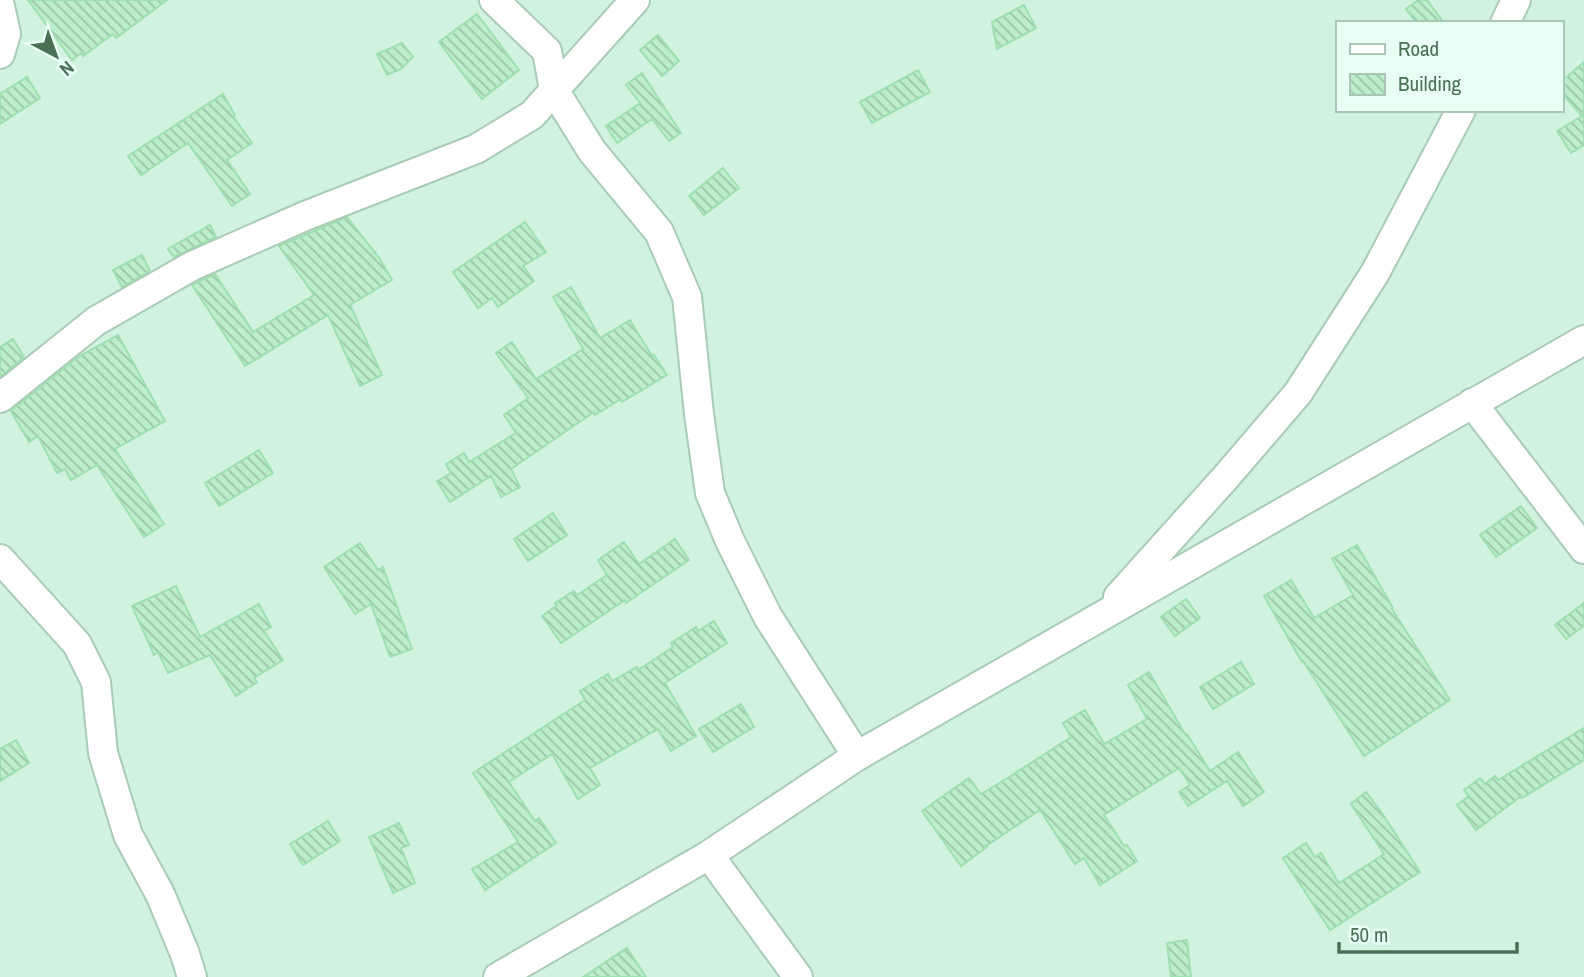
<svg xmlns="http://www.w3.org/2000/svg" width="1584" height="977" viewBox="0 0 1584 977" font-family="'Archivo Narrow',sans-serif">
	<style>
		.residential { fill: #d2f2e0; fill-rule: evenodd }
		.building { fill: url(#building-back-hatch); stroke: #9ee0b1; stroke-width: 2 }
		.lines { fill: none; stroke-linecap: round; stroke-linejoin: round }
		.minor-casing { stroke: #aacbb6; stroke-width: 32 }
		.minor { stroke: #fff; stroke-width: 28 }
	</style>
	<defs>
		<pattern id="building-back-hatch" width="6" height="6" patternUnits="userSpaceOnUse" patternTransform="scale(1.75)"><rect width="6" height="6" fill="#bceecc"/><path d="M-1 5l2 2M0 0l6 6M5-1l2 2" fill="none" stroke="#9bc5a8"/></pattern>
	</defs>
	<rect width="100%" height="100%" fill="#e3fbef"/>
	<!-- residential -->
	<path class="residential" d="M 0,0 L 1584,0 L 1584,977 L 0,977 ZM 1337,23 L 1561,23 L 1561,110 L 1337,110 Z"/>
	<!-- building -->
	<path class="building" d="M 28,0 L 167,0 L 116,38 L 113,34 L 83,56 L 81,53 L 72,60 Z
		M 1418,0 L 1427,0 L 1444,23 L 1416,23 L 1406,9 Z
		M 1024,5 L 1036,28 L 997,49 L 992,22 Z
		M 477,14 L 519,70 L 482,99 L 439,42 Z
		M 658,35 L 679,61 L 662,76 L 640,50 Z
		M 402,43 L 413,57 L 401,69 L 387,75 L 377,54 Z
		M 1584,62 L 1584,145 L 1571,153 L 1557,131 L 1582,116 L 1561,92 L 1561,82 Z
		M 918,70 L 930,92 L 872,123 L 860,102 Z
		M 642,73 L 681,133 L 669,141 L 652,119 L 617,143 L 606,126 L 640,103 L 626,85 Z
		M 27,77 L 40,98 L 0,124 L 0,94 Z
		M 223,94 L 235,115 L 233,116 L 252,143 L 227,160 L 250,194 L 232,206 L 188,143 L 141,175 L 128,156 Z
		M 723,168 L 739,188 L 704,215 L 689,196 Z
		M 347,217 L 380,259 L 392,280 L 350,305 L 382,375 L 360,386 L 328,315 L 245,366 L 192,285 L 215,274 L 253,332 L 314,295 L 279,246 Z
		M 525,222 L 546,252 L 523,266 L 534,281 L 498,307 L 492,298 L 478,308 L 453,272 Z
		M 210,225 L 216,237 L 174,257 L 168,249 Z
		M 142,255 L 150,271 L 122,287 L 113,270 Z
		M 571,287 L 600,338 L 630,320 L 652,356 L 654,355 L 667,375 L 622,402 L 621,399 L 595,415 L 594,412 L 511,469 L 520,487 L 501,497 L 491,476 L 450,502 L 437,481 L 451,473 L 446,464 L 464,453 L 469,462 L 516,433 L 504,415 L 528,398 L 496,353 L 512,342 L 536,379 L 583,349 L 553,297 Z
		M 118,335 L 165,421 L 115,449 L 164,524 L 144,537 L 97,465 L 71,480 L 65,469 L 57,473 L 38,436 L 29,442 L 11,411 L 78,357 Z
		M 13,339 L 24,357 L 0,377 L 0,347 Z
		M 259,450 L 273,473 L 219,506 L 205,483 Z
		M 1521,506 L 1537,528 L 1496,557 L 1480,535 Z
		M 553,513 L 567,535 L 528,561 L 514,539 Z
		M 675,539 L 689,560 L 626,603 L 625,600 L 561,643 L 542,616 L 557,605 L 555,603 L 574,591 L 577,595 L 607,575 L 598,560 L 624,542 L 639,564 Z
		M 360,543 L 378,570 L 383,567 L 412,649 L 390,657 L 371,604 L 355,614 L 324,567 Z
		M 1357,545 L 1393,608 L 1392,609 L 1450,700 L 1364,756 L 1303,661 L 1302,662 L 1264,596 L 1291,580 L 1314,618 L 1353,595 L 1332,559 Z
		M 176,586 L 200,637 L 259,604 L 271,627 L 264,631 L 283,660 L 254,678 L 257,682 L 236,696 L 210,655 L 168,673 L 158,652 L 154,655 L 132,606 Z
		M 1186,599 L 1200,618 L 1175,636 L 1161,617 Z
		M 1584,603 L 1584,626 L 1566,639 L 1555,625 Z
		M 714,621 L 727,643 L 665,683 L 696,736 L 671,751 L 658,729 L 590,768 L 600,785 L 578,799 L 552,754 L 509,782 L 535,821 L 539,818 L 556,843 L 485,890 L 472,869 L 518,842 L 473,773 L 585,700 L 580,691 L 608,674 L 612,681 L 637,667 L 638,670 L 673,647 L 671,643 L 696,627 L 698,631 Z
		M 1241,662 L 1254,684 L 1213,709 L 1200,687 Z
		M 1149,672 L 1185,734 L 1187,734 L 1210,771 L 1238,752 L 1264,792 L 1243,806 L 1227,781 L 1188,806 L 1179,792 L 1190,785 L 1179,768 L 1104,815 L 1124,846 L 1127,845 L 1137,861 L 1100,885 L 1084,858 L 1075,864 L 1040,810 L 986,846 L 987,847 L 961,866 L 922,811 L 969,778 L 981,794 L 1006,779 L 1071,737 L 1063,723 L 1085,710 L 1104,744 L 1147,719 L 1128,685 Z
		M 741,704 L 754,727 L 713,752 L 699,729 Z
		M 1584,728 L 1584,760 L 1522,798 L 1520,797 L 1476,830 L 1457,805 L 1469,796 L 1464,790 L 1480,778 L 1485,784 L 1495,776 L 1498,780 Z
		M 16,740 L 29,763 L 0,781 L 0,749 Z
		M 1366,792 L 1382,813 L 1420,872 L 1330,930 L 1283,858 L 1306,843 L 1315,857 L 1321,853 L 1339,883 L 1384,854 L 1351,804 Z
		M 328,821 L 340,841 L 303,865 L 290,844 Z
		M 399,823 L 409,845 L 401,848 L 415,883 L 393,893 L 369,837 Z
		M 1187,940 L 1191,977 L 1171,977 L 1167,943 Z
		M 627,948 L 646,977 L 583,977 Z"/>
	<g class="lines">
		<!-- minor casing -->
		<g class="minor-casing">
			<path id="minor" d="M 494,0 L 547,51 L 554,90 L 592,151 L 659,232 L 687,297 L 699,414 L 710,493 L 730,541 L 768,617 L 857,756
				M 0,6 L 6,34 L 0,54
				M 1505,23 L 1516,0
				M 0,398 L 96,321 L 192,266 L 305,216 L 476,149 L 532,115 L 635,0
				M 1472,403 L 1584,549
				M 0,559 L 77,644 L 96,682 L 103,753 L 128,835 L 160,894 L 185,954 L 192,977
				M 1118,597 L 1226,477 L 1298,393 L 1375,273 L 1461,110
				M 709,855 L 798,977
				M 498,977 L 709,855 L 857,756 L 1584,340"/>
		</g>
		<!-- minor -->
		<use href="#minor" class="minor"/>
	</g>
	<!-- legend -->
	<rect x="1336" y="21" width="228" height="91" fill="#e9fef4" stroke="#aac6b4" stroke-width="2"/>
	<rect x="1350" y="44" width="35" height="10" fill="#ffffff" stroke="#aac6b4" stroke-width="2"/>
	<text x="1398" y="56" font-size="21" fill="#4b7155">Road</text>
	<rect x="1350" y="74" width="35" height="21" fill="url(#building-back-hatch)" stroke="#aac6b4" stroke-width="2"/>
	<text x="1398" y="91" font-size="21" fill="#4b7155">Building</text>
	<!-- north arrow -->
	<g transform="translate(56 56) rotate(139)" stroke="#e9fef4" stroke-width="5" paint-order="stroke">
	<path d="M0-5L12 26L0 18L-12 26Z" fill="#4b7155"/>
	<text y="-10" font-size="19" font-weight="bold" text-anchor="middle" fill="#4b7155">N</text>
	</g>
	<!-- scale -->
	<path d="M1339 942v10h178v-10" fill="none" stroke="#4b7155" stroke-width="3.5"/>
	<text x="1350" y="942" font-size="21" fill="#4b7155" stroke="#e9fef4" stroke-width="5" paint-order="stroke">50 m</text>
</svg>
